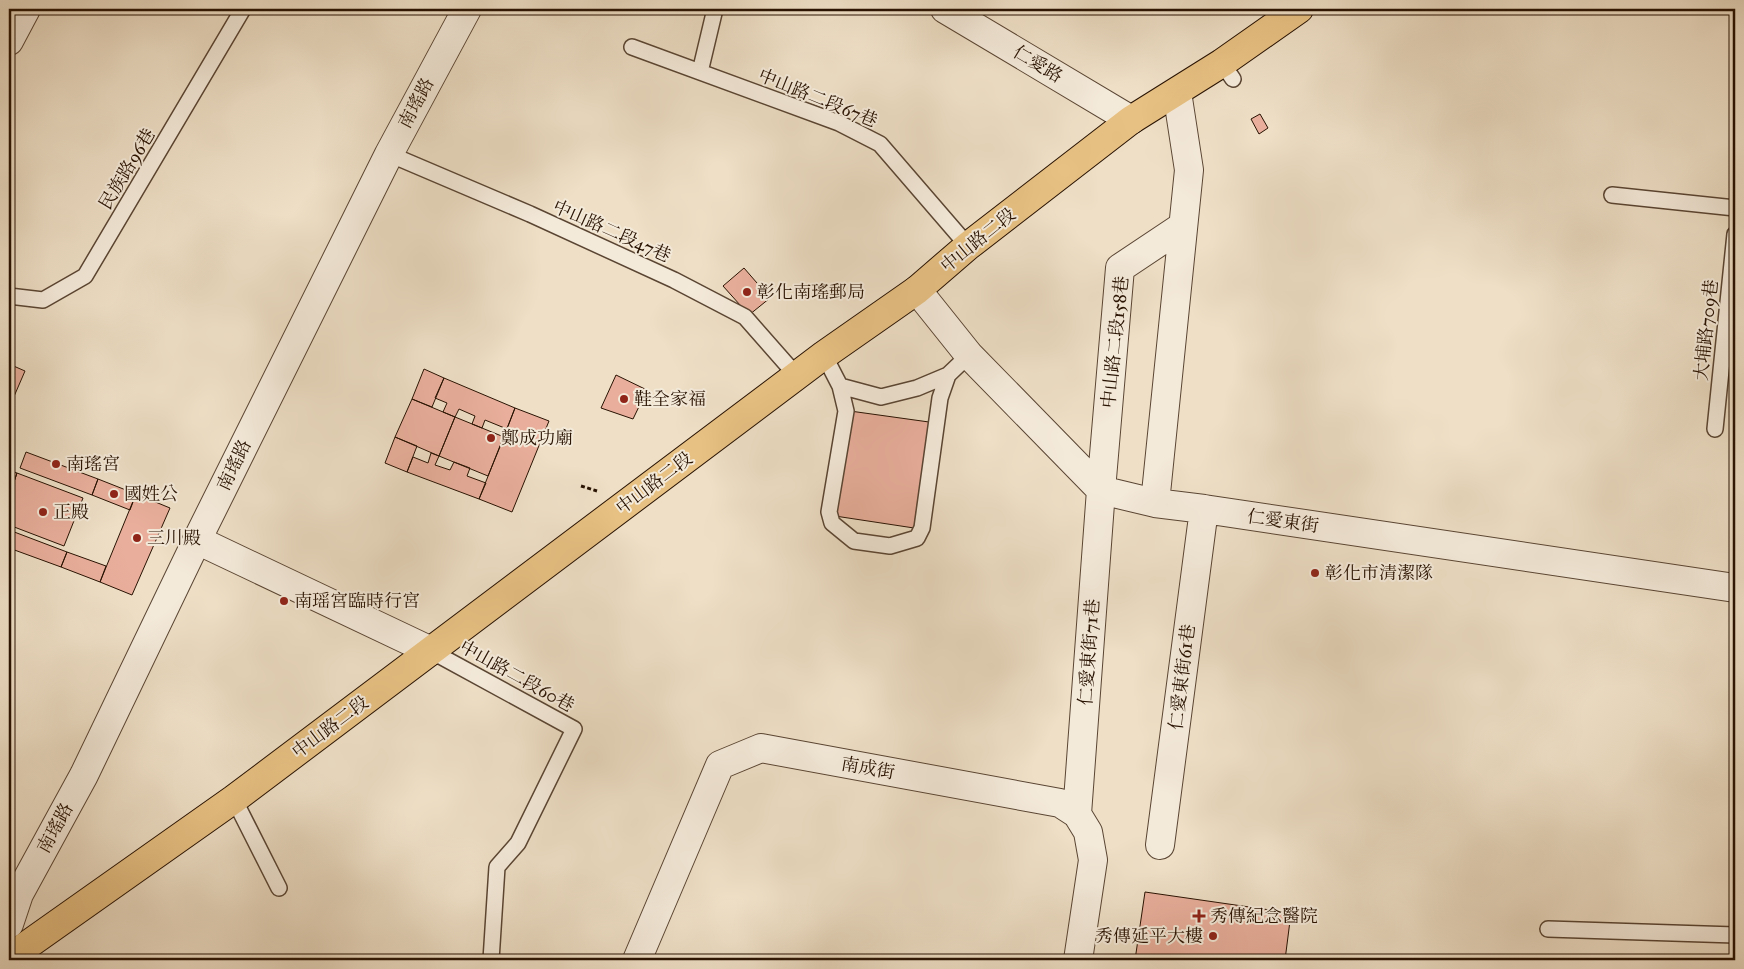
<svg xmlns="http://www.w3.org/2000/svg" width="1744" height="969" viewBox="0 0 1744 969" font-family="'IM FELL Great Primer','Noto Serif TC',serif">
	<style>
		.building { fill: #e9af9c; stroke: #281202 }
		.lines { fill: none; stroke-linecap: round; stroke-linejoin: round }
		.lane-casing { stroke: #5a4533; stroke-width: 18 }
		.street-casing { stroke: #5a4533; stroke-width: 30 }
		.primary-casing { stroke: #281202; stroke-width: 30 }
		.path { stroke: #281202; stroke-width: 3; stroke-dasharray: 4 2.5; stroke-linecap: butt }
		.lane { stroke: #f4eada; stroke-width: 15 }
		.street { stroke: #f4eada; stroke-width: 28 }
		.primary { stroke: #e7c083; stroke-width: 28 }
		.poi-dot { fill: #8f2418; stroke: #f4eada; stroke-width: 2 }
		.labels { text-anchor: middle; stroke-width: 4; stroke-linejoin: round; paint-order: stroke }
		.street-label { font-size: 18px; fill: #281202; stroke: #f4eada }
		.poi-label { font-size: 18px; fill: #281202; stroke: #f4eada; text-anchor: start }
	</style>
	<rect width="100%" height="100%" fill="#eedfc6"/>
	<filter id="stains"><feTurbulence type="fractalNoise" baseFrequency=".004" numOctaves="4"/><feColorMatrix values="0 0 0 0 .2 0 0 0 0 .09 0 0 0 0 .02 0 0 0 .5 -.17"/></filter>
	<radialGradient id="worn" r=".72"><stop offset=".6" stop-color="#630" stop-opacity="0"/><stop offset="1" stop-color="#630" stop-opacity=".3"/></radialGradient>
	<!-- building -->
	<path class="building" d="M 1260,114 L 1268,128 L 1259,134 L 1251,119 Z
		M 744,268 L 770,298 L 749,315 L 723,286 Z
		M 9,364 L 25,371 L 9,408 Z
		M 424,369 L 444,378 L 432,407 L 412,399 Z
		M 616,375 L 647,390 L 633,419 L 601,408 Z
		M 444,378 L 515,408 L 507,429 L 485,420 L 482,428 L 472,424 L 475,416 L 459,409 L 455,417 L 443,412 L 447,403 L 435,398 Z
		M 412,399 L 455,417 L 439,456 L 395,437 Z
		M 515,408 L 549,421 L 512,512 L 479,499 Z
		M 850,411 L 929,422 L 914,528 L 835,516 Z
		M 455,417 L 504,437 L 488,476 L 439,456 Z
		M 395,437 L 417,446 L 407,472 L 385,463 Z
		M 26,452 L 98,479 L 92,495 L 20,468 Z
		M 431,453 L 439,456 L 435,465 L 450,470 L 454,462 L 470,468 L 467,476 L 486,483 L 479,499 L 407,472 L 413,457 L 428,463 Z
		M 9,470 L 17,473 L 13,485 L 9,484 Z
		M 17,473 L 83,498 L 64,546 L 9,525 L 9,497 Z
		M 98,479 L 136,494 L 130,510 L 92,495 Z
		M 136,494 L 170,508 L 132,595 L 100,582 Z
		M 9,530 L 67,552 L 61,567 L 9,548 Z
		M 67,552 L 106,566 L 100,582 L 61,567 Z
		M 1145,892 L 1291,913 L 1285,960 L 1135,960 Z"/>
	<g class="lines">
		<!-- lane casing -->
		<g class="lane-casing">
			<path id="lane" d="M 632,47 L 839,123 L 880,144 L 968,246
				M 1222,63 L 1233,79
				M 700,72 L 715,9
				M 389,154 L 530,214 L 674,280 L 745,317 L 796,375
				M 1612,195 L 1735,208
				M 9,296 L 43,300 L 85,276 L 243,9
				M 824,355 L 840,386 L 846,411 L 829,512 L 832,523 L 854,541 L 890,546 L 917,538 L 922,528 L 940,398 L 948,375
				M 840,386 L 881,397 L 917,388 L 948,375 L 969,355
				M 1715,429 L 1735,234
				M 431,651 L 574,729 L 518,843 L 497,867 L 491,960
				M 234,799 L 279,888
				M 1548,929 L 1735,935"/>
		</g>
		<!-- street casing -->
		<g class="street-casing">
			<path id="street" d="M 945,9 L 1131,120
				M 9,41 L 26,9
				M 917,290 L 969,355 L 1101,490 L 1155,503 L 1204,509 L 1735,588
				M 1155,503 L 1189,170 L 1177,92
				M 197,540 L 431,651
				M 1077,814 L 1101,490 L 1120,268 L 1183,226
				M 1160,845 L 1204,509
				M 9,924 L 19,894 L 84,775 L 197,540 L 389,154 L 467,9
				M 637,960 L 720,765 L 761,748 L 1060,803 L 1077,814 L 1088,832 L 1093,860 L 1078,960"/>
		</g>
		<!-- primary casing -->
		<g class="primary-casing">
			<path id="primary" d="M 9,958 L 234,799 L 824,355 L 917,290 L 968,246 L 1131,120 L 1222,63 L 1299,9"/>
		</g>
		<!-- path -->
		<path class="path" d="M 581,486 L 597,491"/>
		<!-- lane -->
		<use href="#lane" class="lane"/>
		<!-- street -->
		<use href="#street" class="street"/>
		<!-- primary -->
		<use href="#primary" class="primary"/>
	</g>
	<!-- markers -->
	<g class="poi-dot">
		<circle cx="747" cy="292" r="5"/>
		<circle cx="624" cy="399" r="5"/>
		<circle cx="491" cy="438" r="5"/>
		<circle cx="56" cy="464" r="5"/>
		<circle cx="114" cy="494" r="5"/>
		<circle cx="43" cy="512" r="5"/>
		<circle cx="137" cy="538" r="5"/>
		<circle cx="1315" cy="573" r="5"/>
		<circle cx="284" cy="601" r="5"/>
		<path d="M1196.5 908.5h5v5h5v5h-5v5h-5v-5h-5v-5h5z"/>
		<circle cx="1213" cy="936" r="5"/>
	</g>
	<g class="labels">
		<!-- street labels -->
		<g class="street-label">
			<text transform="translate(1038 64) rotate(31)" y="6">仁愛路</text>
			<text transform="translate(818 98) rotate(22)" y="6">中山路二段67巷</text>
			<text transform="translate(416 103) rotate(-62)" y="6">南瑤路</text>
			<text transform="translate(127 169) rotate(-59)" y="6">民族路96巷</text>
			<text transform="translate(612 231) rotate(24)" y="6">中山路二段47巷</text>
			<text transform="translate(978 240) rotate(-39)" y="6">中山路二段</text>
			<text transform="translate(1706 330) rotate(-84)" y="6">大埔路709巷</text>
			<text transform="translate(1115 342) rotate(-84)" y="6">中山路二段158巷</text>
			<text transform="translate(234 465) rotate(-64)" y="6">南瑤路</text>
			<text transform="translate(654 483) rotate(-37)" y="6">中山路二段</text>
			<text transform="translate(1283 521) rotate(8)" y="6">仁愛東街</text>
			<text transform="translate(1089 652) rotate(-86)" y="6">仁愛東街71巷</text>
			<text transform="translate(517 676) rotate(29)" y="6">中山路二段60巷</text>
			<text transform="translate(1182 677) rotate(-83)" y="6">仁愛東街61巷</text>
			<text transform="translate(330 727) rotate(-37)" y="6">中山路二段</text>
			<text transform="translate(868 768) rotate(10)" y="6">南成街</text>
			<text transform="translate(55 828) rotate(-61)" y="6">南瑤路</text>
		</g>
		<!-- poi labels -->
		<g class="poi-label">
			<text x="757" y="298">彰化南瑤郵局</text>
			<text x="634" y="405">鞋全家福</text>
			<text x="501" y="444">鄭成功廟</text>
			<text x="66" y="470">南瑤宮</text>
			<text x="124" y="500">國姓公</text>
			<text x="53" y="518">正殿</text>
			<text x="147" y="544">三川殿</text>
			<text x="1325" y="579">彰化市清潔隊</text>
			<text x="294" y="607">南瑶宮臨時行宮</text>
			<text x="1210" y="922">秀傳紀念醫院</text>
			<text x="1203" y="942" text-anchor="end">秀傳延平大樓</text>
		</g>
	</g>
	<!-- margin -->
	<rect width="1744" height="969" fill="none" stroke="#eedfc6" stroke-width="30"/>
	<rect x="10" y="10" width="1724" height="949" fill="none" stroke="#281202" stroke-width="2.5"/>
	<rect x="15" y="15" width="1714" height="939" fill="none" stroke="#281202"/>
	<rect width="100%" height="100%" filter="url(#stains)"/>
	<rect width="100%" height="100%" fill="url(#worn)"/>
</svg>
